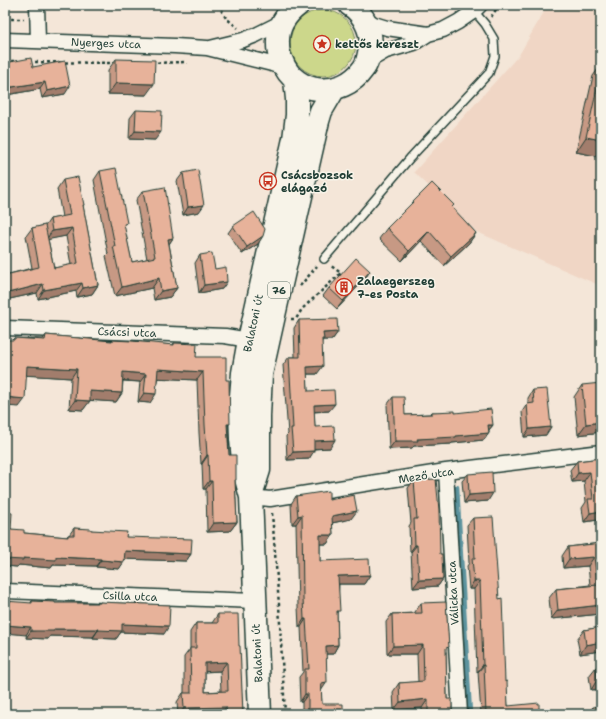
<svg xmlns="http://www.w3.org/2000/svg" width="606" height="719" viewBox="0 0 606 719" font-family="'Shantell Sans',sans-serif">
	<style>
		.built { fill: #f0d6c5 }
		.green { fill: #ccd78b; stroke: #768a60 }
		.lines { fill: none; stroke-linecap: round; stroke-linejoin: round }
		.stream { stroke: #5c939e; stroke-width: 4.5 }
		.service-casing { stroke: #1f3d34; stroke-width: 10 }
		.minor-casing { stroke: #1f3d34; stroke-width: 17 }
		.primary-casing { stroke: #1f3d34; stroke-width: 25 }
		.path { stroke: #1f3d34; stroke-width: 2.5; stroke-dasharray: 3 3; stroke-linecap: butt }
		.service { stroke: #f7f3e8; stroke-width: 7 }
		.minor { stroke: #f7f3e8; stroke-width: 14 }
		.primary { stroke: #f7f3e8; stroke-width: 22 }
		.wall { fill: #c79984; stroke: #1f3d34; fill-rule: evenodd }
		.shaded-wall { fill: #a27d6c; stroke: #1f3d34 }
		.building { fill: #e7b29a; stroke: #1f3d34; fill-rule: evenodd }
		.labels { text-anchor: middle; stroke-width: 3; stroke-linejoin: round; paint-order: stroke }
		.shield { fill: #f7f3e8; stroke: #60746a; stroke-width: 1 }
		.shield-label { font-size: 10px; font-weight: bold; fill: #1f3d34 }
		.street-label { font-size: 11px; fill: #1f3d34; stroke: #f7f3e8 }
		.poi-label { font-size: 11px; font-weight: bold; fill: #1f3d34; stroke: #f7f3e8; text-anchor: start }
	</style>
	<rect width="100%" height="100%" fill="#f4e6d8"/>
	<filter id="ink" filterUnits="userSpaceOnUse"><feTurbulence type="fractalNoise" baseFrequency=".025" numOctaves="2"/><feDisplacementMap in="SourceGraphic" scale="8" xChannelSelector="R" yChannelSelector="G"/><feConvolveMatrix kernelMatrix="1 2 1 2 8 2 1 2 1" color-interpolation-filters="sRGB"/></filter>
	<g filter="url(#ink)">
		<!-- built -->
		<path class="built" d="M 548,5 L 601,5 L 601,286 L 477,232 L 414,172 L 519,55 Z"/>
		<!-- green -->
		<path class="green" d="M290 43a33 33 0 1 1 66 0a33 33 0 1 1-66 0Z"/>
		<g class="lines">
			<!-- stream -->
			<path class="stream" d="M 457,487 L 470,714"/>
			<!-- service casing -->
			<g class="service-casing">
				<path id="service" d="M 324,259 L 410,158 L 489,73 L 495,56 L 494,39 L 485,24 L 474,11"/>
			</g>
			<!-- minor casing -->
			<g class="minor-casing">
				<path id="minor" d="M 37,5 L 38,41
					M 363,18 L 374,24 L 387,28 L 428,34
					M 5,40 L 175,46 L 207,48 L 272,64 L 284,68
					M 210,48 L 243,40 L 256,35 L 282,22
					M 367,62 L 386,51 L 414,43 L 428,34 L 443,30 L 458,22 L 474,11 L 480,5
					M 5,328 L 225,336 L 249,340
					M 446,471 L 460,714
					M 251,497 L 270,499 L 446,471 L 601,452
					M 5,591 L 255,601"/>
			</g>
			<!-- primary casing -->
			<g class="primary-casing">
				<path id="primary" d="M 298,5 C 286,14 277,28 278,44 C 278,47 278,50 279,53 C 279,56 281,59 282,61 C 295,96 342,99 363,69 C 368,63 369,54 370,47 C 373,32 363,13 350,5
					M 252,492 L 259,470 L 259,416 L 261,374 L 275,311 L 318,121 L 321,111 L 334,89
					M 260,714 L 251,497 L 244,471 L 241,439 L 240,408 L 243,373 L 249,340 L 294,139 L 297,115 L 297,99 L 295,80"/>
			</g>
			<!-- path -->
			<path class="path" d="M 218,5 L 226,18 L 238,28
				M 491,17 L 499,5
				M 5,19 L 24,19
				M 5,61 L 14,61
				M 29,62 L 116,63
				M 151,63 L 188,62
				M 300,286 L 317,266
				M 291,319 L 296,319 L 302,309 L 341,273 L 331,266
				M 272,513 L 279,605 L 285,714"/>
			<!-- service -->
			<use href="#service" class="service"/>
			<!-- minor -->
			<use href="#minor" class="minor"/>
			<!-- primary -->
			<use href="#primary" class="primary"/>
		</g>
		<!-- wall -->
		<path class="wall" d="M 116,59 L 146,95 L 108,94 L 108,70 Z
			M 5,63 L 33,67 L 65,94 L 42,98 L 40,89 L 6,95 Z
			M 601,65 L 601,157 L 576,152 L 593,76 Z
			M 136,110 L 155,140 L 129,139 L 130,118 Z
			M 100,171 L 124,227 L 132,262 L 147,259 L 136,200 L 143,191 L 173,238 L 169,244 L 177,288 L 170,297 L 154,300 L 152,288 L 115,296 L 106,256 L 108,254 L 94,180 Z
			M 183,173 L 199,212 L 183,215 L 177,181 Z
			M 63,180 L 84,205 L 83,206 L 98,285 L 92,294 L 77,297 L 76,291 L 38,299 L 37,293 L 5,300 L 5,275 L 32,268 L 26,236 L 32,228 L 46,225 L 50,219 L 62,217 L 57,189 ZM 66,236 L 71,265 L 54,268 L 48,239 Z
			M 452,208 L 476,233 L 469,243 L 444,266 L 421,241 L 402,261 L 379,239 L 387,228 Z
			M 233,226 L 258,244 L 242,254 L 228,233 Z
			M 200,255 L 215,269 L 222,289 L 199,293 L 195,263 Z
			M 365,279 L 337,309 L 323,296 L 329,288 Z
			M 299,320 L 338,332 L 332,340 L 323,340 L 322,341 L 317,374 L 307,374 L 308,391 L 329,411 L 314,412 L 315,427 L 330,448 L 314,449 L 309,459 L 287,460 L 286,436 L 288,434 L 283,365 L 289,357 L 295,357 L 294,328 Z
			M 46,335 L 111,341 L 112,340 L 173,345 L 174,343 L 196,357 L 226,380 L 229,455 L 235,482 L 237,522 L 230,531 L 207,532 L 206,489 L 203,489 L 202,464 L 201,464 L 199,433 L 197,380 L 158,378 L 150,403 L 138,402 L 140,382 L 123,381 L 122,393 L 116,402 L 90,400 L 83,410 L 69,409 L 71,378 L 26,375 L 19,407 L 12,340 L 14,338 L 43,339 Z
			M 582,385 L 601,432 L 578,435 L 574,397 Z
			M 533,390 L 546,435 L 524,437 L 522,412 L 527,404 L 528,404 L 528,398 Z
			M 393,397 L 405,415 L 430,414 L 432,412 L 455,413 L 493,425 L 489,430 L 489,433 L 484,440 L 452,443 L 451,444 L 414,446 L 412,448 L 389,449 L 387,405 Z
			M 601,458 L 601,540 L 598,520 L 584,522 L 582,508 L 586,502 L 584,481 L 572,482 L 570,470 L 577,461 Z
			M 468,474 L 488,501 L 464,503 L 462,481 Z
			M 414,480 L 440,554 L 443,579 L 438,586 L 413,588 L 411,552 L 410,552 L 409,526 L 411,523 L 408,488 Z
			M 296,496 L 329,500 L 351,519 L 332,523 L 333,535 L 327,544 L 320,544 L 320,561 L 370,575 L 364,584 L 339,584 L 337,615 L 338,645 L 333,654 L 326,654 L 321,691 L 322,704 L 343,714 L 302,714 L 302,702 L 300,702 L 299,677 L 303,672 L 301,627 L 299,627 L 298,607 L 296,524 L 292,524 L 291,504 Z
			M 5,512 L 11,529 L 24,533 L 67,537 L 68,535 L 69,535 L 74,528 L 91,530 L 126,537 L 191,554 L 186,561 L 125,559 L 119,569 L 96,567 L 96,566 L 53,565 L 51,568 L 19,565 L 17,567 L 5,566 Z
			M 473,518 L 505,682 L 508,706 L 539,714 L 481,714 L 478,672 L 477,672 L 474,589 L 469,589 L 467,566 L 469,563 L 467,525 Z
			M 601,543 L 601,614 L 551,619 L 549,598 L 556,589 L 590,585 L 588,566 L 563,568 L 562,556 L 568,547 Z
			M 32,601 L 55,603 L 99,603 L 100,602 L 164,634 L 121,632 L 116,639 L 93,638 L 93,637 L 50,636 L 48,639 L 26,638 L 31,602 Z
			M 421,603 L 446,652 L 447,699 L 452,714 L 422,714 L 422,708 L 394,710 L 393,692 L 399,683 L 418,682 L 417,654 L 387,654 L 386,622 L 392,614 L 415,613 L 415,612 Z
			M 218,614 L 239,646 L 243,714 L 178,714 L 177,702 L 183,693 L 184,693 L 184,657 L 190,649 L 190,632 L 196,623 L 212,623 ZM 220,671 L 221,691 L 205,692 L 205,672 Z
			M 601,627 L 601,651 L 580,654 L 577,639 L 584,630 Z
			M 596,667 L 601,689 L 591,690 L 589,676 Z
			M 593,707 L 601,714 L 587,714 Z"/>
		<!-- shaded-wall -->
		<path class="shaded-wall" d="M 45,82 L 40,89 L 6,95 L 12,87 Z
			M 116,83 L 154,84 L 146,95 L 108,94 Z
			M 11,86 L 6,94 L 5,94 L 5,87 Z
			M 70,86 L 65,94 L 42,98 L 47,91 Z
			M 135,131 L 161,132 L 155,140 L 129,139 Z
			M 586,137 L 601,140 L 601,157 L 576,152 Z
			M 204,205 L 199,212 L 183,215 L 188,207 Z
			M 72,228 L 66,236 L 46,240 L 52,231 Z
			M 429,231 L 421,241 L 402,261 L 409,251 Z
			M 476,233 L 469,243 L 444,266 L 451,256 Z
			M 263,236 L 258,244 L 242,254 L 247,247 Z
			M 173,238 L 167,247 L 168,239 Z
			M 370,271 L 365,279 L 337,309 L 343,301 Z
			M 159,278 L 152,288 L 115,296 L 122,287 Z
			M 227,282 L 222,289 L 199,293 L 204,285 Z
			M 82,283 L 76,291 L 38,299 L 44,290 Z
			M 43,284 L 37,293 L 5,300 L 5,296 L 8,293 Z
			M 98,285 L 92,294 L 77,297 L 83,288 Z
			M 177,288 L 170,297 L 154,300 L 161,291 Z
			M 338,332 L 332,340 L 323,340 L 318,346 L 323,333 Z
			M 27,366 L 77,369 L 71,378 L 21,375 Z
			M 323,366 L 317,374 L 302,374 L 307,367 Z
			M 158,369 L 203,372 L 197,380 L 152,378 Z
			M 123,372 L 146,374 L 140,382 L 117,380 Z
			M 90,391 L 122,393 L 116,402 L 84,400 Z
			M 144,393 L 156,394 L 150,403 L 138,402 Z
			M 5,397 L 25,399 L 19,407 L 5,406 Z
			M 75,400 L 90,401 L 83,410 L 69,409 Z
			M 335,404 L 329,411 L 308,412 L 314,405 Z
			M 601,422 L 601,432 L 578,435 L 586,424 Z
			M 488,425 L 493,425 L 487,432 Z
			M 551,427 L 546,435 L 524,437 L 529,429 Z
			M 489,433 L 484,440 L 452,443 L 451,444 L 414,446 L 412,448 L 389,449 L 395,441 L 417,439 Z
			M 335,440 L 330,448 L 308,449 L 314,441 Z
			M 314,451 L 309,459 L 287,460 L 293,452 Z
			M 207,455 L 208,455 L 202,464 L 201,464 Z
			M 590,472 L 584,481 L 572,482 L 578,473 Z
			M 209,481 L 212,481 L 206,489 L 203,489 Z
			M 493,493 L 488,501 L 464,503 L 469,495 Z
			M 357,511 L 351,519 L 327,524 L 332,516 Z
			M 601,511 L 601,516 L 598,520 L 584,522 L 590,513 Z
			M 302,515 L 296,524 L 292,524 L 298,516 Z
			M 237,522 L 230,531 L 207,532 L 213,523 Z
			M 320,535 L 333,535 L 327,544 L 314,544 Z
			M 415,545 L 417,545 L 411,552 L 410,552 Z
			M 125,551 L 191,554 L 186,561 L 120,559 Z
			M 56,557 L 101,559 L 96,566 L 53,565 L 51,568 L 19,565 L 17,567 L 5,566 L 5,559 Z
			M 594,557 L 588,566 L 563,568 L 569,559 Z
			M 101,560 L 124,562 L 119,569 L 96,567 Z
			M 370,575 L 364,584 L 333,584 L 338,576 Z
			M 443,579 L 438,586 L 413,588 L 419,580 Z
			M 474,581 L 480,581 L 474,589 L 469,589 Z
			M 601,605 L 601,614 L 551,619 L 558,610 Z
			M 304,619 L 306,619 L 301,627 L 299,627 Z
			M 122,624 L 169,626 L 164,634 L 121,632 L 116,639 L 93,638 L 98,630 Z
			M 5,625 L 31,627 L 26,635 L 5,633 Z
			M 54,629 L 99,629 L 93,637 L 50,636 L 48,639 L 26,638 L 31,631 Z
			M 601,642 L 601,651 L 580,654 L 586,645 Z
			M 338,645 L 333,654 L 321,654 L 326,646 Z
			M 423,645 L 417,654 L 387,654 L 393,646 Z
			M 227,662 L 220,671 L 199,672 L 205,663 Z
			M 483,665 L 484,665 L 478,672 L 477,672 Z
			M 597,680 L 601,680 L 601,689 L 591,690 Z
			M 327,682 L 321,691 L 321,683 Z
			M 305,694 L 308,694 L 302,702 L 300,702 Z
			M 428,699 L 422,708 L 394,710 L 400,702 Z
			M 226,707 L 221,714 L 180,714 L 184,708 Z"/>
		<!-- building -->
		<path class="building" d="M 31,58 L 33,67 L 65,61 L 70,86 L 47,91 L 45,82 L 12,87 L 11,86 L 5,87 L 5,63 Z
			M 116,59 L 155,60 L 154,84 L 116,83 Z
			M 601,71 L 601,140 L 586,137 Z
			M 136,110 L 162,111 L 161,132 L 135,131 Z
			M 116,168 L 127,223 L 124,224 L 132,262 L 155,257 L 143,191 L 165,187 L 173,238 L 168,239 L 177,288 L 161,291 L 159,278 L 122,287 L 113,246 L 115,246 L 100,171 Z
			M 198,170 L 204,205 L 188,207 L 183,173 Z
			M 78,177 L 84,205 L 83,205 L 98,285 L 83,288 L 82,283 L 44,290 L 43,284 L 8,293 L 5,282 L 5,275 L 39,267 L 32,228 L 45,225 L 54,268 L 78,263 L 72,228 L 52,231 L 50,219 L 70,215 L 63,180 Z
			M 432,183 L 454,205 L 452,207 L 476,233 L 451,256 L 429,231 L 409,251 L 387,228 Z
			M 254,212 L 265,229 L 263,236 L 247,247 L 233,226 Z
			M 212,253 L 215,269 L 226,267 L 227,282 L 204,285 L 200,255 Z
			M 356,258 L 370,271 L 343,301 L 329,288 Z
			M 337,319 L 338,332 L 323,333 L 324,339 L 322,339 L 323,366 L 307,367 L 308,391 L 334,390 L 335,404 L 314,405 L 315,427 L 334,426 L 335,440 L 314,441 L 314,451 L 293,452 L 291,428 L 293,428 L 289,357 L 300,357 L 299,320 Z
			M 46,335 L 112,341 L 112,340 L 132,341 L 174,345 L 174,343 L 197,344 L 196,357 L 226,357 L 226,380 L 229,380 L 230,424 L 227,424 L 229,455 L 236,455 L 236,480 L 235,480 L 237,522 L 213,523 L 212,481 L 209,481 L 208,455 L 207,455 L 205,425 L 203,372 L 158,369 L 156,394 L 144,393 L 146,374 L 123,372 L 122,393 L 90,391 L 90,401 L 75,400 L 77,369 L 27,366 L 25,399 L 5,397 L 5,340 L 14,340 L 14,338 L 45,340 Z
			M 601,383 L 601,422 L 586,424 L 582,385 Z
			M 547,389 L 551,427 L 529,429 L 527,404 L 534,403 L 533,390 Z
			M 393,397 L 404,397 L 405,415 L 432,414 L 432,412 L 455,411 L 455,413 L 491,409 L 493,425 L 488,425 L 489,433 L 456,436 L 456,437 L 417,439 L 418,441 L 395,441 Z
			M 601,458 L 601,511 L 590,513 L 588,499 L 593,499 L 590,472 L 578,473 L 577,461 Z
			M 492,472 L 493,493 L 469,495 L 468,474 Z
			M 436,479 L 439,510 L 440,554 L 442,554 L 443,579 L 419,580 L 417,545 L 415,545 L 414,519 L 417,519 L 414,480 Z
			M 329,491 L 329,500 L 354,495 L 357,511 L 332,516 L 333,535 L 320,535 L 320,561 L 369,559 L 370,575 L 338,576 L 340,611 L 337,611 L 338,645 L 326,646 L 327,682 L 321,683 L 322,704 L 343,704 L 343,714 L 308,714 L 308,694 L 305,694 L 305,669 L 309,669 L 306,619 L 304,619 L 303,599 L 302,515 L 298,516 L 296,496 Z
			M 5,512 L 12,513 L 11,529 L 24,530 L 24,533 L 68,537 L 68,535 L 74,535 L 74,528 L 91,529 L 91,530 L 127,532 L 126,537 L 192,539 L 191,554 L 125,551 L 124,562 L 101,560 L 101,559 L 56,557 L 56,560 L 23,558 L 23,560 L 5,559 Z
			M 493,517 L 499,599 L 502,598 L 505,682 L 507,681 L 508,706 L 539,703 L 539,714 L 486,714 L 484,665 L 483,665 L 480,581 L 474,581 L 472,558 L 475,558 L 473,518 Z
			M 601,543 L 601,605 L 558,610 L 556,589 L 598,585 L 594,557 L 569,559 L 568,547 Z
			M 5,601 L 32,603 L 32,601 L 55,602 L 55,603 L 100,603 L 100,602 L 170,605 L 169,626 L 122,624 L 122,631 L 98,630 L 99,629 L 54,629 L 54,631 L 31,631 L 31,627 L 5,625 Z
			M 446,602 L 449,647 L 446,648 L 447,699 L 452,699 L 452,714 L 428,714 L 428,699 L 400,702 L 399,683 L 424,681 L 423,645 L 393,646 L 392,614 L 422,613 L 421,603 Z
			M 218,614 L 238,614 L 239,646 L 240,646 L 243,714 L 227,714 L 226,707 L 184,708 L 183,693 L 191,693 L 190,648 L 196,648 L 196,623 L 218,623 ZM 227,662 L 228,691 L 205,692 L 205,663 Z
			M 601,627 L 601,642 L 586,645 L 584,630 Z
			M 601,666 L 601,680 L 597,680 L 596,667 Z
			M 601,706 L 601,714 L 593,714 L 593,707 Z"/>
	</g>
	<!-- icons -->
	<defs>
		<g id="sight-ring" transform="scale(0.9)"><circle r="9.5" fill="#f7f3e8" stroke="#c8321e" stroke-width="1.5"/><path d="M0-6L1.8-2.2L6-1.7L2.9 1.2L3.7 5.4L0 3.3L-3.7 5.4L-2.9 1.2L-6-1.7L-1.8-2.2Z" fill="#c8321e"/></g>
		<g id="bus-ring" transform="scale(0.9)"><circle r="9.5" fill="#f7f3e8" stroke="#c8321e" stroke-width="1.5"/><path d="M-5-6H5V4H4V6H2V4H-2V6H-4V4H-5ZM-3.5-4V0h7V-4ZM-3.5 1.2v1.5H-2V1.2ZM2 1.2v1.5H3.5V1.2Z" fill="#c8321e"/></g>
		<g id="building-ring" transform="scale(0.9)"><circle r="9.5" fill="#f7f3e8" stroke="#c8321e" stroke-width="1.5"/><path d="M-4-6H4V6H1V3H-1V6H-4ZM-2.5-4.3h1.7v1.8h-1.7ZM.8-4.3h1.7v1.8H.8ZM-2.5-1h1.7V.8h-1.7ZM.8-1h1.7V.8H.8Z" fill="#c8321e"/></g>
	</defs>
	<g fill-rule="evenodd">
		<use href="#sight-ring" x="322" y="44"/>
		<use href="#bus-ring" x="268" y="181"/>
		<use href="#building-ring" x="344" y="287"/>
	</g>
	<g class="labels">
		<!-- shield labels -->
		<rect class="shield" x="268" y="282" width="22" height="16" rx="3"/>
		<g class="shield-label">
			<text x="279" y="294">76</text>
		</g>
		<!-- street labels -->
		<g class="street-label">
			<text transform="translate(106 43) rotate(2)" y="4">Nyerges utca</text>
			<text transform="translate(253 323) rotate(-78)" y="4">Balatoni út</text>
			<text transform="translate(127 332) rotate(2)" y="4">Csácsi utca</text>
			<text transform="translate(426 475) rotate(-9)" y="4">Mező utca</text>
			<text transform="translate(453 593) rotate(-93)" y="4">Válicka utca</text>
			<text transform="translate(130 596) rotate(2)" y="4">Csilla utca</text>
			<text transform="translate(257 653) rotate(-93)" y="4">Balatoni út</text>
		</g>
		<!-- poi labels -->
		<g class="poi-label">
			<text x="335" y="48">kettős kereszt</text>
			<text x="281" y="179">Csácsbozsok<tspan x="281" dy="13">elágazó</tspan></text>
			<text x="357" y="285">Zalaegerszeg<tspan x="357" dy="13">7-es Posta</tspan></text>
		</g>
	</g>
	<!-- margin -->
	<rect width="606" height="719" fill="none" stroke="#f7f3e8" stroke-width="20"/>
	<rect x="10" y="10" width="586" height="699" fill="none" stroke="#1f3d34" stroke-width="1.5" filter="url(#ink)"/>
</svg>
